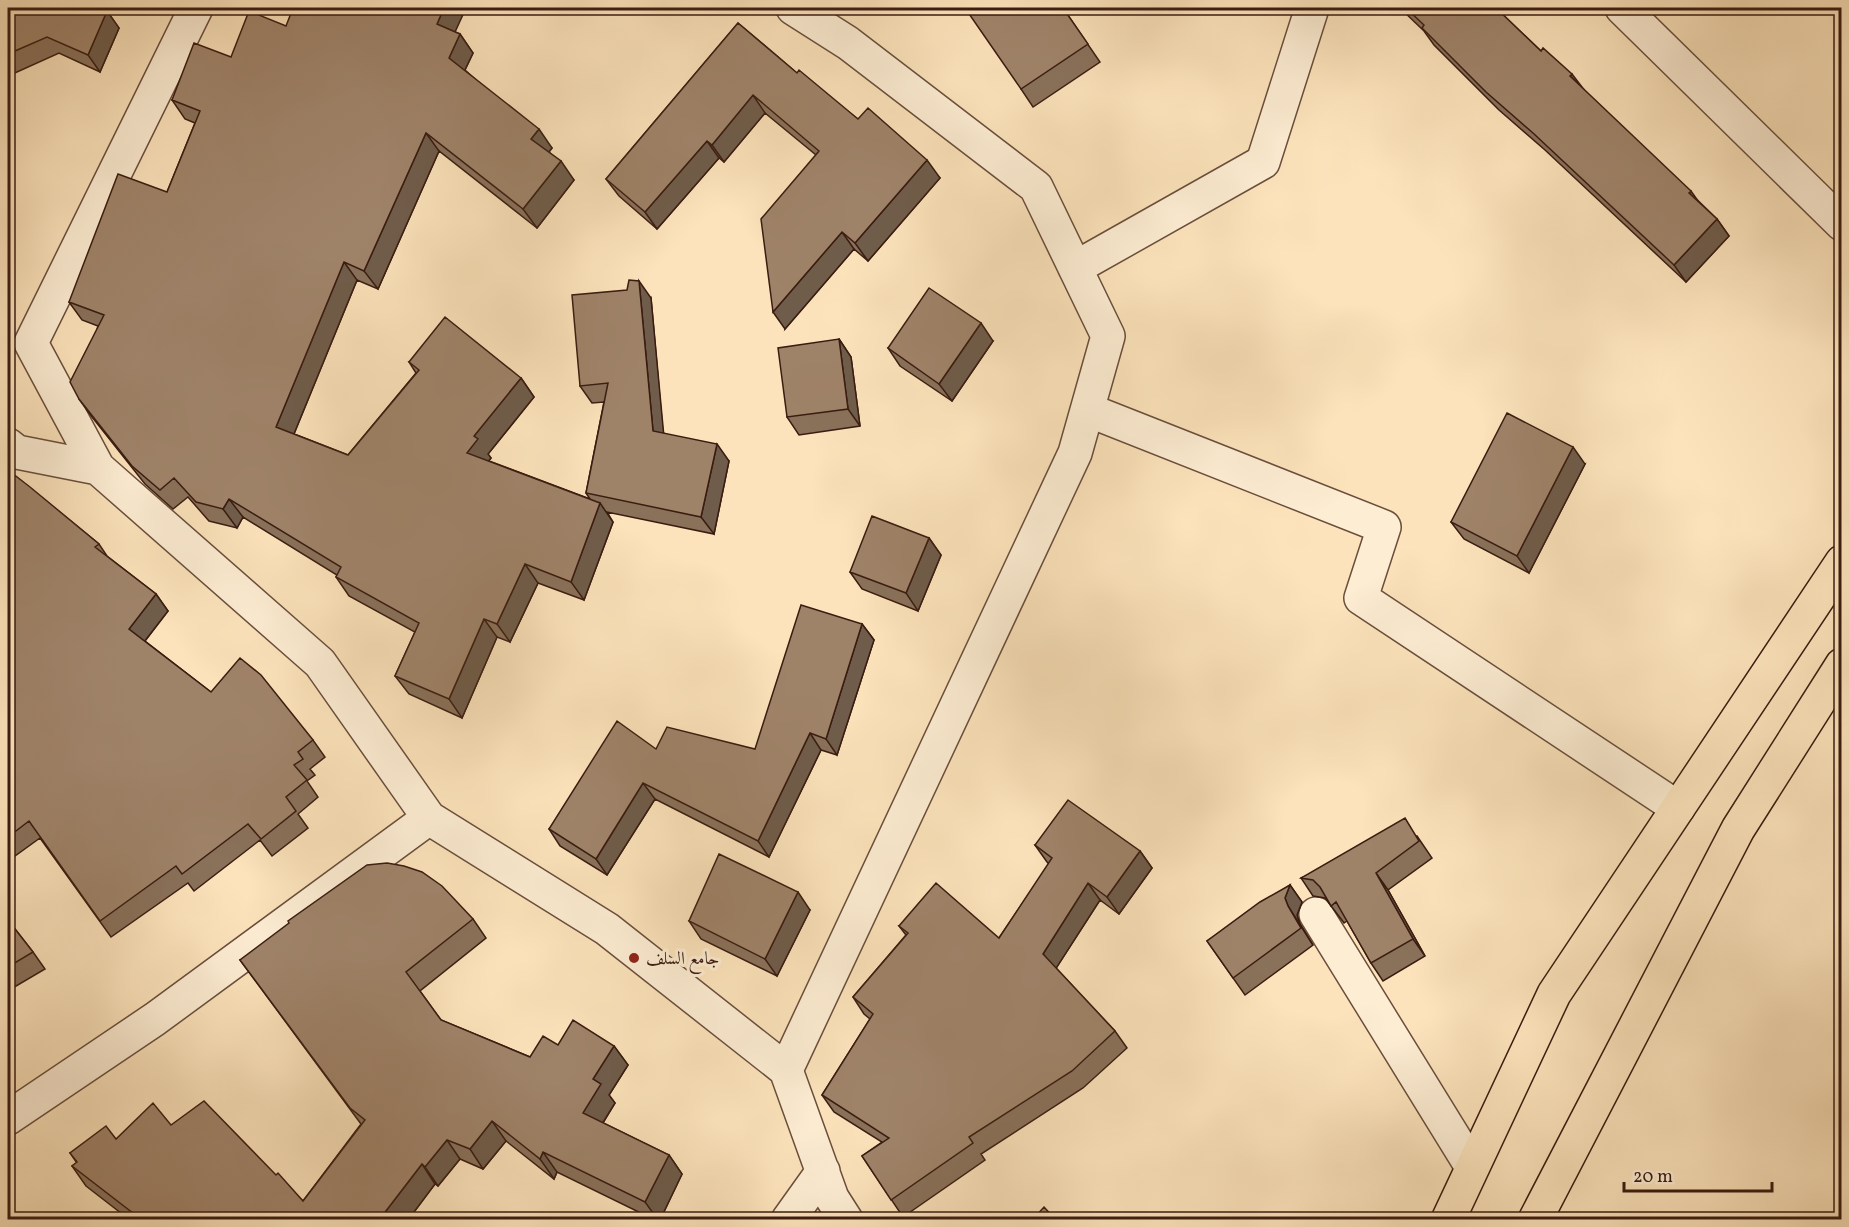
<svg xmlns="http://www.w3.org/2000/svg" width="1849" height="1227" viewBox="0 0 1849 1227" font-family="Vollkorn,Amiri,serif">
	<style>
		.lines { fill: none; stroke-linecap: round; stroke-linejoin: round }
		.minor-casing { stroke: #6a4e3c; stroke-width: 36 }
		.major-casing { stroke: #3a1c11; stroke-width: 36 }
		.minor { stroke: #fdedd3; stroke-width: 33 }
		.major { stroke: #fce3bb; stroke-width: 33 }
		.wall { fill: #89715a; stroke: #3a1c11; stroke-width: 1.5 }
		.shaded-wall { fill: #6f5c4a; stroke: #3a1c11; stroke-width: 1.5 }
		.building { fill: #9f8369; stroke: #3a1c11; stroke-width: 1.5 }
		.poi-dot { fill: #8f2418; stroke: #fdedd3; stroke-width: 2 }
		.labels { text-anchor: middle; stroke-width: 6; stroke-linejoin: round; paint-order: stroke }
		.poi-label { font-size: 18px; fill: #3a1c11; stroke: #fdedd3; text-anchor: start }
	</style>
	<rect width="100%" height="100%" fill="#fce3bb"/>
	<filter id="stains"><feTurbulence type="fractalNoise" baseFrequency=".00333" numOctaves="4"/><feColorMatrix values="0 0 0 0 .2 0 0 0 0 .09 0 0 0 0 .02 0 0 0 .5 -.17"/></filter>
	<radialGradient id="worn" r=".72"><stop offset=".6" stop-color="#630" stop-opacity="0"/><stop offset="1" stop-color="#630" stop-opacity=".3"/></radialGradient>
	<g class="lines">
		<!-- minor casing -->
		<g class="minor-casing">
			<path id="minor" d="M 196,8 L 31,343 L 98,468 L 320,663 L 429,818 L 607,929 L 786,1070 L 1075,453 L 1108,336 L 1036,187 L 848,43 L 793,8
				M 1622,8 L 1842,224
				M 1075,268 L 1263,162 L 1312,8
				M 1088,410 L 1384,527 L 1361,598 L 1678,808
				M 8,445 L 17,452 L 98,468
				M 1316,914 L 1472,1167
				M 786,1070 L 832,1198 L 846,1220
				M 8,1118 L 155,1019 L 429,818
				M 788,1220 L 823,1171"/>
		</g>
		<!-- major casing -->
		<g class="major-casing">
			<path id="major" d="M 1448,1220 L 1554,994 L 1842,562
				M 1535,1220 L 1738,829 L 1842,665"/>
		</g>
		<!-- minor -->
		<use href="#minor" class="minor"/>
		<!-- major -->
		<use href="#major" class="major"/>
	</g>
	<!-- wall -->
	<path class="wall" d="M 8,8 L 107,11 L 119,28 L 100,72 L 59,53 L 8,76 Z
		M 1063,8 L 1100,62 L 1033,107 L 1021,89 Z
		M 1400,8 L 1496,8 L 1541,51 L 1583,89 L 1717,219 L 1729,236 L 1686,282 L 1545,150 L 1499,110 L 1434,45 L 1424,31 Z
		M 738,23 L 797,73 L 858,119 L 940,178 L 868,261 L 854,249 L 785,329 L 816,155 L 765,113 L 724,162 L 719,158 L 657,229 L 619,196 L 606,179 Z
		M 286,26 L 455,32 L 460,34 L 473,53 L 465,70 L 552,148 L 549,152 L 574,180 L 537,228 L 439,151 L 378,289 L 357,280 L 294,434 L 348,455 L 416,373 L 409,362 L 521,378 L 534,397 L 488,454 L 491,458 L 489,461 L 590,499 L 586,493 L 604,402 L 592,403 L 580,386 L 651,298 L 663,433 L 729,461 L 714,534 L 607,512 L 613,522 L 584,600 L 538,583 L 510,642 L 497,637 L 462,718 L 409,694 L 395,676 L 415,632 L 349,596 L 336,577 L 337,575 L 243,517 L 237,528 L 209,521 L 188,497 L 173,509 L 145,484 L 92,417 L 79,399 L 98,326 L 82,320 L 69,302 L 167,192 L 195,123 L 185,119 L 172,100 L 231,57 Z
		M 839,339 L 851,357 L 860,426 L 799,435 L 787,417 Z
		M 993,341 L 952,401 L 900,366 L 888,348 Z
		M 1585,464 L 1529,573 L 1464,539 L 1451,522 Z
		M 8,470 L 99,544 L 107,556 L 156,594 L 168,611 L 145,641 L 211,692 L 313,740 L 325,757 L 310,769 L 315,775 L 307,781 L 318,797 L 298,814 L 308,828 L 272,856 L 260,840 L 194,891 L 188,883 L 111,937 L 40,838 L 8,861 Z
		M 929,538 L 941,555 L 918,611 L 862,589 L 850,572 Z
		M 862,624 L 874,640 L 837,755 L 821,750 L 769,857 L 655,799 L 607,875 L 560,846 L 549,829 L 656,749 L 755,749 Z
		M 1417,836 L 1432,858 L 1388,890 L 1425,956 L 1383,981 L 1371,963 L 1347,921 L 1344,923 L 1325,898 L 1313,896 L 1301,878 Z
		M 1035,845 L 1140,851 L 1152,868 L 1119,914 L 1100,900 L 1056,968 L 1115,1031 L 1127,1048 L 1083,1088 L 981,1154 L 985,1160 L 903,1217 L 862,1156 L 882,1142 L 834,1112 L 822,1095 L 870,1019 L 864,1014 L 853,997 L 906,935 L 899,926 L 999,938 L 1049,864 L 1047,862 Z
		M 1290,885 L 1302,902 L 1297,915 L 1300,924 L 1313,945 L 1245,995 L 1207,941 Z
		M 810,910 L 777,976 L 701,939 L 689,921 Z
		M 473,919 L 486,938 L 420,991 L 441,1020 L 530,1057 L 558,1045 L 614,1046 L 628,1065 L 609,1095 L 615,1103 L 603,1123 L 669,1155 L 682,1174 L 660,1220 L 655,1220 L 557,1172 L 554,1179 L 506,1141 L 483,1169 L 460,1159 L 438,1186 L 435,1184 L 408,1220 L 130,1220 L 86,1186 L 72,1166 L 77,1163 L 70,1153 L 116,1139 L 171,1125 L 276,1175 L 303,1201 L 361,1124 L 240,960 Z
		M 8,920 L 33,952 L 45,969 L 11,989 L 8,990 Z"/>
	<!-- shaded-wall -->
	<path class="shaded-wall" d="M 444,8 L 466,8 L 450,43 L 437,24 Z
		M 107,11 L 119,28 L 100,72 L 88,55 Z
		M 460,34 L 473,53 L 462,76 L 449,58 Z
		M 1572,74 L 1585,91 L 1570,76 Z
		M 753,95 L 765,113 L 724,162 L 712,145 Z
		M 539,129 L 552,148 L 544,158 L 531,139 Z
		M 426,133 L 439,151 L 378,289 L 364,271 Z
		M 707,141 L 719,158 L 657,229 L 645,212 Z
		M 927,160 L 940,178 L 868,261 L 855,243 Z
		M 561,161 L 574,180 L 537,228 L 523,209 Z
		M 1691,191 L 1703,208 L 1689,193 Z
		M 1717,219 L 1729,236 L 1686,282 L 1674,265 Z
		M 842,232 L 854,249 L 785,329 L 773,312 Z
		M 344,262 L 357,280 L 289,446 L 276,427 Z
		M 639,281 L 651,298 L 665,448 L 653,431 Z
		M 981,323 L 993,341 L 952,401 L 939,384 Z
		M 839,339 L 851,357 L 860,426 L 848,409 Z
		M 521,378 L 534,397 L 488,454 L 491,458 L 480,471 L 467,453 L 474,436 Z
		M 717,444 L 729,461 L 714,534 L 701,517 Z
		M 1573,447 L 1585,464 L 1529,573 L 1517,556 Z
		M 229,499 L 243,517 L 237,528 L 223,509 Z
		M 600,503 L 613,522 L 584,600 L 571,582 Z
		M 929,538 L 941,555 L 918,611 L 906,593 Z
		M 525,564 L 538,583 L 510,642 L 497,624 Z
		M 156,594 L 168,611 L 141,646 L 129,629 Z
		M 484,619 L 497,637 L 462,718 L 449,699 Z
		M 862,624 L 874,640 L 837,755 L 826,739 Z
		M 810,733 L 821,750 L 769,857 L 758,841 Z
		M 643,783 L 655,799 L 607,875 L 596,859 Z
		M 1140,851 L 1152,868 L 1119,914 L 1107,897 Z
		M 1376,873 L 1388,890 L 1425,956 L 1413,939 Z
		M 1088,883 L 1100,900 L 1055,970 L 1043,954 Z
		M 1290,885 L 1302,902 L 1297,915 L 1300,924 L 1313,945 L 1288,906 L 1285,898 Z
		M 798,892 L 810,910 L 777,976 L 765,959 Z
		M 614,1046 L 628,1065 L 609,1095 L 615,1103 L 597,1132 L 583,1113 L 593,1079 Z
		M 492,1121 L 506,1141 L 483,1169 L 470,1149 Z
		M 447,1140 L 460,1159 L 438,1186 L 425,1167 Z
		M 543,1152 L 557,1172 L 554,1179 L 540,1159 Z
		M 669,1155 L 682,1174 L 660,1220 L 658,1220 L 645,1202 Z
		M 422,1164 L 435,1184 L 408,1220 L 379,1220 Z"/>
	<!-- building -->
	<path class="building" d="M 8,8 L 99,8 L 107,11 L 88,55 L 47,37 L 8,54 Z
		M 293,8 L 444,8 L 437,24 L 460,34 L 449,58 L 539,129 L 531,139 L 561,161 L 523,209 L 426,133 L 364,271 L 344,262 L 276,427 L 348,455 L 419,370 L 409,362 L 445,317 L 521,378 L 474,436 L 478,439 L 467,453 L 600,503 L 571,582 L 525,564 L 497,624 L 484,619 L 449,699 L 395,676 L 419,623 L 336,577 L 341,567 L 229,499 L 223,509 L 196,502 L 174,478 L 160,490 L 132,466 L 79,399 L 70,382 L 104,315 L 69,302 L 118,174 L 167,192 L 200,111 L 172,100 L 194,43 L 231,57 L 249,11 L 286,26 Z
		M 965,8 L 1063,8 L 1088,44 L 1021,89 Z
		M 1406,8 L 1496,8 L 1541,51 L 1543,48 L 1572,74 L 1570,76 L 1691,191 L 1689,193 L 1717,219 L 1674,265 L 1533,133 L 1486,92 L 1422,28 L 1424,25 Z
		M 738,23 L 797,73 L 799,70 L 858,119 L 868,108 L 927,160 L 855,243 L 842,232 L 773,312 L 761,219 L 819,151 L 753,95 L 712,145 L 707,141 L 645,212 L 606,179 Z
		M 629,280 L 639,281 L 653,431 L 717,444 L 701,517 L 586,493 L 608,383 L 580,386 L 572,295 L 627,290 Z
		M 929,288 L 981,323 L 939,384 L 888,348 Z
		M 839,339 L 848,409 L 787,417 L 778,348 Z
		M 1507,413 L 1573,447 L 1517,556 L 1451,522 Z
		M 8,470 L 30,487 L 99,544 L 95,547 L 156,594 L 129,629 L 211,692 L 240,658 L 261,675 L 313,740 L 298,752 L 303,759 L 294,765 L 307,780 L 286,797 L 296,811 L 261,839 L 248,824 L 182,874 L 176,866 L 100,921 L 29,821 L 8,837 Z
		M 872,516 L 929,538 L 906,593 L 850,572 Z
		M 801,605 L 862,624 L 826,739 L 810,733 L 758,841 L 643,783 L 596,859 L 549,829 L 617,721 L 656,749 L 667,727 L 755,749 Z
		M 1068,800 L 1140,851 L 1107,897 L 1088,883 L 1043,954 L 1115,1031 L 1072,1071 L 969,1137 L 973,1143 L 891,1200 L 862,1156 L 889,1138 L 822,1095 L 873,1014 L 853,997 L 908,933 L 899,926 L 936,883 L 999,938 L 1052,858 L 1035,845 Z
		M 1405,818 L 1419,841 L 1376,873 L 1413,939 L 1371,963 L 1336,902 L 1331,906 L 1320,887 L 1313,880 L 1301,878 Z
		M 719,854 L 798,892 L 765,959 L 689,921 Z
		M 387,863 L 404,866 L 422,872 L 442,886 L 473,919 L 406,972 L 441,1020 L 530,1057 L 543,1036 L 558,1045 L 573,1020 L 614,1046 L 593,1079 L 601,1084 L 583,1113 L 669,1155 L 645,1202 L 543,1152 L 540,1159 L 492,1121 L 470,1149 L 447,1140 L 425,1167 L 422,1164 L 379,1220 L 142,1220 L 72,1166 L 77,1162 L 70,1153 L 106,1126 L 116,1139 L 153,1103 L 171,1125 L 204,1101 L 276,1175 L 278,1173 L 303,1201 L 365,1120 L 350,1108 L 240,960 L 289,923 L 288,921 L 367,865 Z
		M 1290,885 L 1285,898 L 1288,906 L 1301,928 L 1233,978 L 1207,941 L 1260,902 Z
		M 8,920 L 33,952 L 8,967 Z
		M 1044,1207 L 1056,1220 L 1032,1220 Z"/>
	<!-- markers -->
	<circle class="poi-dot" cx="634" cy="958" r="6"/>
	<g class="labels">
		<!-- poi labels -->
		<g class="poi-label">
			<text x="646" y="964">جامع السلف</text>
		</g>
	</g>
	<!-- margin -->
	<rect width="1849" height="1227" fill="none" stroke="#fce3bb" stroke-width="30"/>
	<rect x="9" y="9" width="1831" height="1209" fill="none" stroke="#3a1c11" stroke-width="3"/>
	<rect x="15" y="15" width="1819" height="1197" fill="none" stroke="#3a1c11" stroke-width="1.5"/>
	<!-- scale -->
	<path d="M1624 1182v9h148v-9" fill="none" stroke="#3a1c11" stroke-width="3"/>
	<text x="1633" y="1182" font-size="18" fill="#3a1c11" stroke="#fdedd3" stroke-width="4.5" paint-order="stroke">20 m</text>
	<rect width="100%" height="100%" filter="url(#stains)"/>
	<rect width="100%" height="100%" fill="url(#worn)"/>
</svg>
